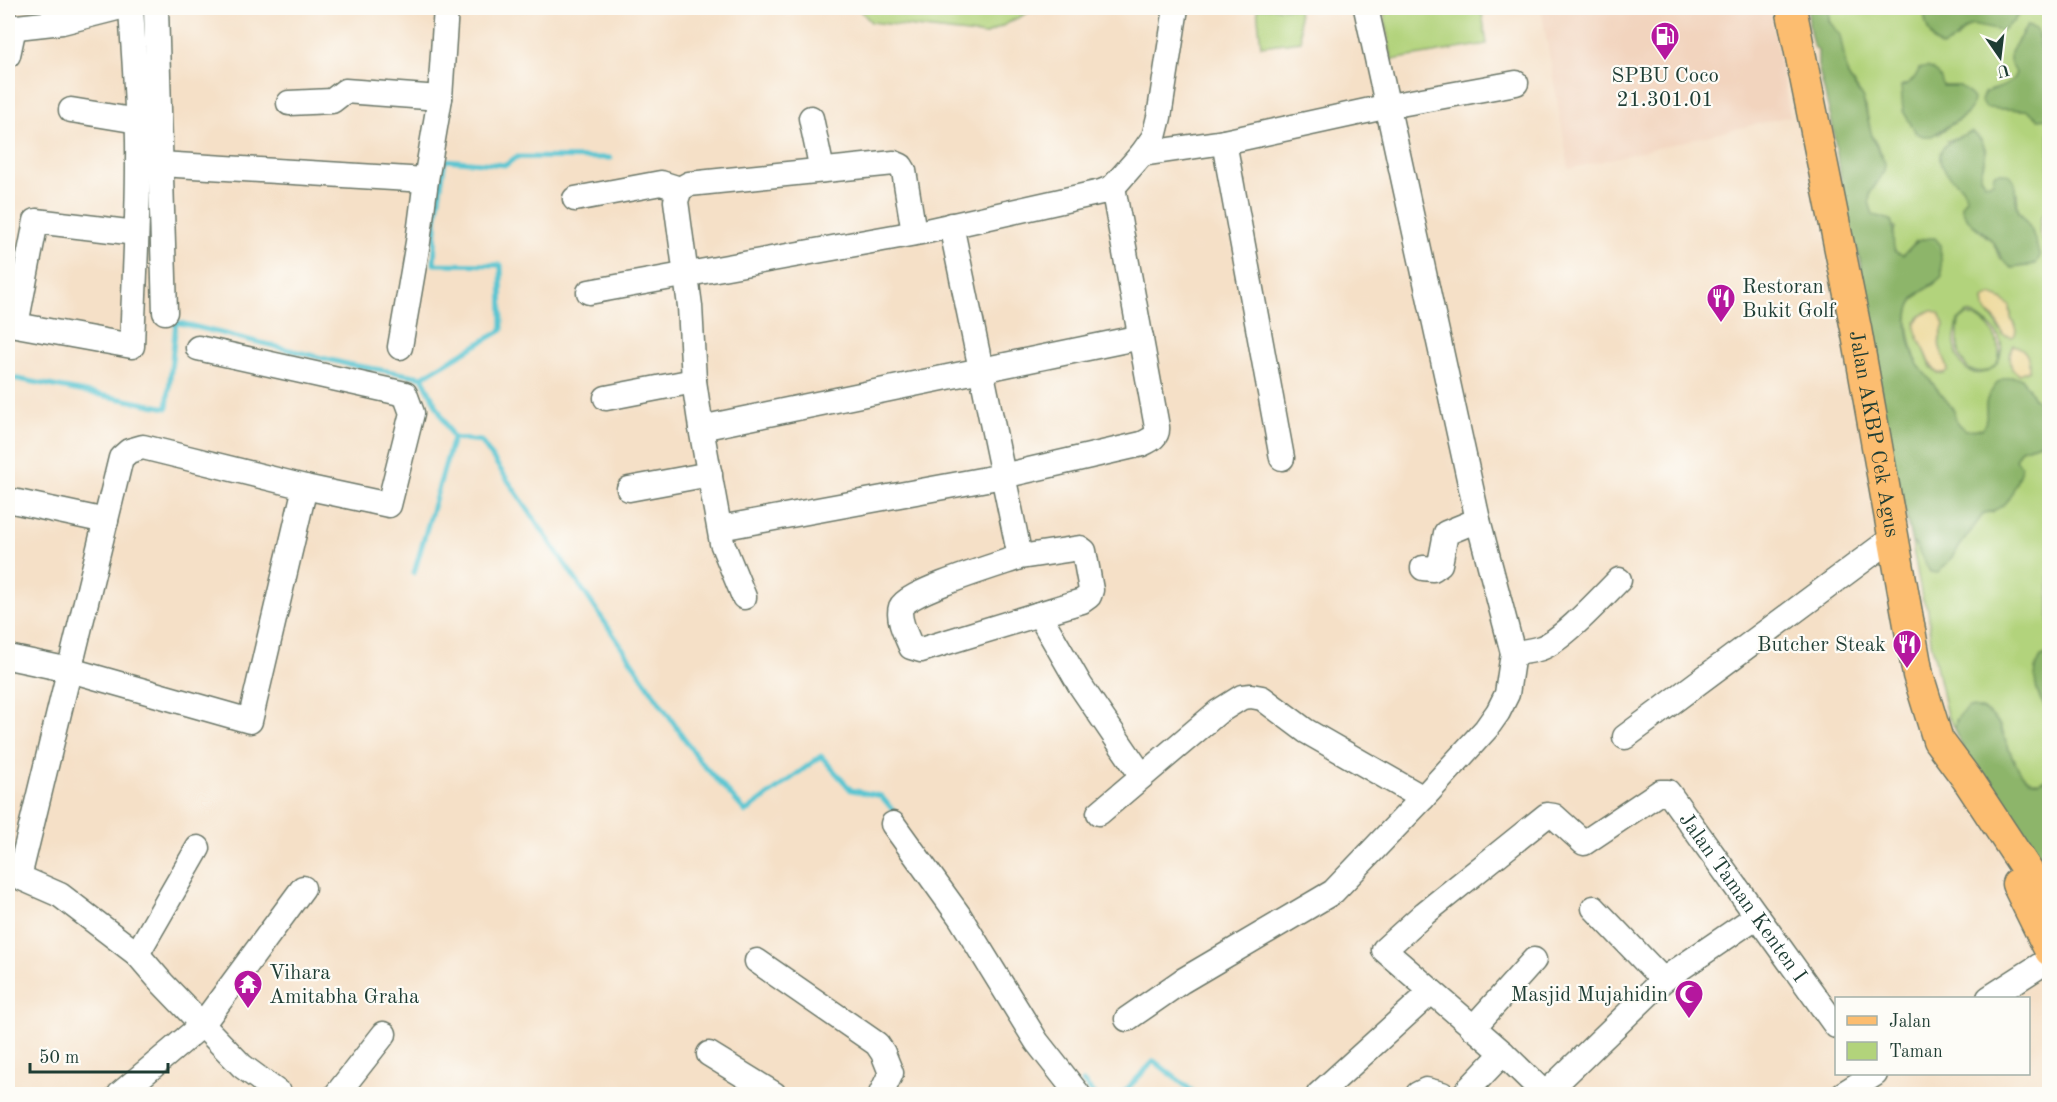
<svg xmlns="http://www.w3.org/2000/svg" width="2057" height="1102" viewBox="0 0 2057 1102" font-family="'Old Standard TT',serif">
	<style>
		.built { fill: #f2d4be }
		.green { fill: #b2d37b; stroke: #688858; stroke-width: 1.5; fill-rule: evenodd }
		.forest { fill: #8db56b; stroke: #567950; stroke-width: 1.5 }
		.sand { fill: #eeda9e; stroke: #868c69; stroke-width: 1.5 }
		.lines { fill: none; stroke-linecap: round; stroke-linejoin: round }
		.stream { stroke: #59c5d1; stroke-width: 5 }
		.minor-casing { stroke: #6a7667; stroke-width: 27 }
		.major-casing { stroke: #6a7667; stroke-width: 33 }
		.minor { stroke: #fff; stroke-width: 24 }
		.major { stroke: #fcbd6f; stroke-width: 30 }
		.labels { text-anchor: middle; stroke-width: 4.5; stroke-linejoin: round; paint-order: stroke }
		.poi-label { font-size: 21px; fill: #1f3d34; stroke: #fdfcf7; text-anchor: start }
		.street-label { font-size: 21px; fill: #1f3d34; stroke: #fdfcf7 }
	</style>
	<rect width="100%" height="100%" fill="#fdfcf7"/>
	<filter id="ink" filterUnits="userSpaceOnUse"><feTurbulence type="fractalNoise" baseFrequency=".0167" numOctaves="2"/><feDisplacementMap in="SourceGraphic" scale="12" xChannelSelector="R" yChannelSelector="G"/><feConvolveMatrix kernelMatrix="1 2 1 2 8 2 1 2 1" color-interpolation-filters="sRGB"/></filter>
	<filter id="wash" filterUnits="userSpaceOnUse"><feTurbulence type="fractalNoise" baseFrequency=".008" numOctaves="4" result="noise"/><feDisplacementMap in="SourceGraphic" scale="24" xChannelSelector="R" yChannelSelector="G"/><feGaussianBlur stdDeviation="1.35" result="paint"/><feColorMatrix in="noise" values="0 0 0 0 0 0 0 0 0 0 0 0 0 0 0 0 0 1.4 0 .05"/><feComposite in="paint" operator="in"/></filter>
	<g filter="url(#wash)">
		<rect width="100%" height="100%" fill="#f5e0c7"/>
		<!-- built -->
		<path class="built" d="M 1541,8 L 1770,8 L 1790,116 L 1569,169 Z"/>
		<!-- green -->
		<path class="green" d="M 858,8 L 1037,8 L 985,35 L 871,22 Z
			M 1257,8 L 1298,8 L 1301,41 L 1261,46 Z
			M 1383,8 L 1481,8 L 1487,44 L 1392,60 Z
			M 1829,8 L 1924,8 L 1927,26 L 1934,42 L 1957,39 L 1965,28 L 1972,25 L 2018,9 L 2018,8 L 2049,8 L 2049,54 L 2040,47 L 2039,33 C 2015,40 2007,48 2016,73 C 2011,86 2001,88 1989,91 L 1986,108 L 2025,110 L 2049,118 L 2049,209 L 2041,217 C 2039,231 2037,237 2049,246 L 2049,399 L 2035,400 L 2027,385 L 1986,404 L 1987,421 L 1982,429 L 1964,430 L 1955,419 L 1954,410 L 1918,365 C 1914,356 1912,347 1910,337 C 1904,308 1910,297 1936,283 L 1916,241 L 1903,256 L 1895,252 L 1892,244 L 1895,227 L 1873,215 L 1869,202 L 1870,193 L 1884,172 L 1882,155 L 1870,132 L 1866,107 L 1858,90 L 1848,76 L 1829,21 ZM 1916,77 L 1943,86 L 1960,86 L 1966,115 L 1938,134 L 1901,86 L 1910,83 ZM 1972,132 C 1992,150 1986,152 1980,177 L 1985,184 L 1993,182 L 2017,192 L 2018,209 L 2032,231 L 2034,240 L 2029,266 L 2012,268 L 1999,257 L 1993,242 L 1973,225 L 1965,190 L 1947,141 ZM 1983,299 L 2011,310 L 2011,318 L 2015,326 L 2000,331 C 1996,319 1982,310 1983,299 ZM 1967,313 C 1976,314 1984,321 1991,327 C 2026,360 1963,403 1955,344 C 1954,337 1957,328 1958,321 ZM 1944,325 C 1934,350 1943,348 1947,370 L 1944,373 L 1938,373 L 1931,367 L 1925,351 Z
			M 1967,315 C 2005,322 2013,383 1970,370 C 1955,357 1957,339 1959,321 Z
			M 2049,440 L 2049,654 L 2041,658 C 2039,678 2034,695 2049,712 L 2049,777 C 2019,801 2009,740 1999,724 C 1998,723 1993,719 1992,718 L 1956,719 L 1955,728 L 1947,716 L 1931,642 L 1928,609 L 1922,598 L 1912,543 L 1918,548 L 1949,561 L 1978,519 L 1984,513 L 1993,512 L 2014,459 L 2021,449 Z"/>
		<!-- forest -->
		<path class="forest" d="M 1808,8 L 1829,8 L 1829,21 L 1840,35 L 1848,76 L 1863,99 L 1873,140 L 1885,163 L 1884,172 L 1870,193 L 1869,202 L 1873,215 L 1891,220 C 1896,231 1891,240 1895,252 L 1903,255 C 1913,245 1918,237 1935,238 L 1940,244 L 1942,276 C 1935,284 1927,286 1919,293 C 1900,310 1908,344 1918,365 L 1954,410 L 1955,419 L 1964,430 L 1982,429 C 1988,420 1986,416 1986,406 C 1986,401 1988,396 1991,392 C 1999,378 2006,375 2022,378 L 2035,400 L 2049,399 L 2049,440 L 2021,449 L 2015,459 L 2022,466 C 2015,487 2010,510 1984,513 L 1949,561 L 1938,573 L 1930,572 L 1915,544 L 1912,543 L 1881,402 L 1878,357 L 1863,292 L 1860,259 L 1847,217 L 1832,123 L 1818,66 L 1818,51 L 1813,45 L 1809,27 Z
			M 1924,8 L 2018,8 L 2019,13 L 2014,21 L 2001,31 L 1972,25 C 1959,31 1956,43 1941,47 C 1929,38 1924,22 1924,8 Z
			M 2027,26 L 2037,29 L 2040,46 L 2049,54 L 2050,118 L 2038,119 L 2029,111 L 2025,110 L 1986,108 L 1981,101 L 1984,93 C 1997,87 2010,88 2016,73 L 2010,61 L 2010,53 Z
			M 1927,67 C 1937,71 1941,75 1943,86 L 1960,86 L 1968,92 L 1973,99 L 1971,108 L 1966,115 L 1932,136 L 1923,136 L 1916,133 L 1903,111 L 1901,86 C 1911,83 1915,79 1919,69 Z
			M 1972,132 C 1991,144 1985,158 1980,177 L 1985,184 L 1993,182 L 1994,174 C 2023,168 2012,193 2018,209 C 2020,216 2027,222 2031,229 C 2035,238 2037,248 2040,256 L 2036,264 L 2012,268 C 1997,258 2001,251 1992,241 C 1982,228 1964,223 1961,205 L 1966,198 C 1965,186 1955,182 1947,173 C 1927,149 1953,138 1972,132 Z
			M 2049,654 L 2049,712 C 2036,697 2030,675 2041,657 Z
			M 1969,707 C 1982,707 1993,714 1999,725 C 2008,741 2020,800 2049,777 L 2049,929 L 1956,734 C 1953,721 1959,714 1969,707 Z"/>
		<!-- sand -->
		<path class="sand" d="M 1991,295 L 2003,300 L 2010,306 L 2011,318 L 2016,330 L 2015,335 L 2012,337 L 2003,335 L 1998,323 L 1984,307 L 1983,299 Z
			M 1931,310 L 1939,313 L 1944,325 C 1933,353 1944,347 1948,370 L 1944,373 L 1938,373 C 1930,367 1930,361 1926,353 C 1917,335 1905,322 1931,310 Z
			M 2013,345 C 2026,348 2030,358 2029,370 L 2019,374 L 2012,369 C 2010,362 2009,351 2013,345 Z"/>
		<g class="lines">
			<!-- stream -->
			<path class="stream" d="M 8,377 L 167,408 L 176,322 L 347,364 L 422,377 L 453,438 L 481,441 L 699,760 L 746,812 L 821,756 L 851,790 L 881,796 L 898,816
				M 422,377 L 502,330 L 501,265 L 434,264 L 437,211 L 445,160 L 506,165 L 516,157 L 611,158
				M 414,573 L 453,438
				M 1083,1082 L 1094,1094
				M 1122,1094 L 1154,1061 L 1196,1094"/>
		</g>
	</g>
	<g filter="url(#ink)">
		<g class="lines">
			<!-- minor casing -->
			<g class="minor-casing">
				<g id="minor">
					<path d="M 131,8 C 134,59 139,111 138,163 C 138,224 134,285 132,346 L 16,325 L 36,221 L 136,233"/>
					<path d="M 156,8 L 165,312"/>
					<path d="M 8,28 L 62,22 L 117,8"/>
					<path d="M 8,55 L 14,27"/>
					<path d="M 289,103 L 332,101 L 345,91 L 440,98"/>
					<path d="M 71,110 L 138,121"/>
					<path d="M 811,118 L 822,170"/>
					<path d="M 1224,142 L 1282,458"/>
					<path d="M 1142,154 L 1224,142 L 1389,106 L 1516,83"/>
					<path d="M 160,164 L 426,180"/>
					<path d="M 575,199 L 661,183 L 680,189"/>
					<path d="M 951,225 L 1020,557 C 1000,564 907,592 901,607 C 897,619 907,637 911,647 L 921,650 L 1082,601 L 1089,596 L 1091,590 L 1084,551 L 1080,548 L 1020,557"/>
					<path d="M 589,292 L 927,231 L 1101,192 L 1113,187 L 1142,154 L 1154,137 L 1159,117 L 1176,8"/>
					<path d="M 400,347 L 418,242 L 426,180 L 440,98 L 446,8"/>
					<path d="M 606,398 L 694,381"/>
					<path d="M 701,428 L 1141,337"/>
					<path d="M 629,489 L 710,474"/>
					<path d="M 8,500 L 106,521"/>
					<path d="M 720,528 L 1003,476 L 1142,444 C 1150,440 1158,437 1157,427 L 1113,187"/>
					<path d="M 1423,568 L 1433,569 L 1440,564 L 1446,533 L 1478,520"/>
					<path d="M 744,597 L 722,543 L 701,428 L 694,381 L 690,306 L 676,201 L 680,189 L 689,184 L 894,163 L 901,166 L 904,171 L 914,233"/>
					<path d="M 1039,614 L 1080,685 L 1142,776"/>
					<path d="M 1513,653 C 1522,652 1532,651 1541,648 C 1563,640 1601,598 1619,580"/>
					<path d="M 8,657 L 70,670 L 250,721 L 305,487 L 389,505 L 412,413 L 405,394 L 198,348"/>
					<path d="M 1625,737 L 1894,537"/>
					<path d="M 1099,813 L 1218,712 L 1242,697 L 1251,696 L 1262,698 L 1306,731 L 1423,798"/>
					<path d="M 893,824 L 960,917 L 1037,1042 L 1078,1094"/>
					<path d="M 1594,908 L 1663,980"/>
					<path d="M 137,954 L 198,848"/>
					<path d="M 757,961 L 877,1044 L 883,1053 L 891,1073 L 881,1094"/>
					<path d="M 1989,998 L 2050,959"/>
					<path d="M 1127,1019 L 1182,981 L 1333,892 L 1423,798 L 1486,729 L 1498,712 L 1507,694 L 1513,653 L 1478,520 L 1366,8"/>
					<path d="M 1473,1028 L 1534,960"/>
					<path d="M 709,1054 L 774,1094"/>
					<path d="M 120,1094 L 202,1025 L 303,888"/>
					<path d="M 280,1094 L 242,1066 L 162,983 L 137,954 L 60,895 L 19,877 L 121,458 L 129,451 L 143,447 L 305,487"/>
					<path d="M 337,1094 L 384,1034"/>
					<path d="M 1319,1094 L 1431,992"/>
					<path d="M 1418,1094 L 1426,1090 L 1442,1094"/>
					<path d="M 1464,1094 L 1503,1053"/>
					<path id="s1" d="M 1545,1094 L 1503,1053 L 1384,950 L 1425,913 L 1547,815 L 1554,816 L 1584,843 L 1660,792 L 1668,792 L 1836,1026"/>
					<path d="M 1545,1094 L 1663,980 L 1757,916"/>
					<path d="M 1843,1094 L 1875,1074"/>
				</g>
			</g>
			<!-- major casing -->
			<g class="major-casing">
				<g id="major">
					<path id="s2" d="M 1791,8 L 1856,329 L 1918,675 L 1938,740 L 1967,779 L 2050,905"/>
					<path d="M 2017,884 L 2050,951"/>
				</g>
			</g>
			<!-- minor -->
			<use href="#minor" class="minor"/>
			<!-- major -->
			<use href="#major" class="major"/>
		</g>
	</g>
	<!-- icons -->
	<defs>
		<g id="fuel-pin" transform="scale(1.5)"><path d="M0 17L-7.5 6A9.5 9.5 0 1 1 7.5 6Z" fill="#b5179e" stroke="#fdfcf7"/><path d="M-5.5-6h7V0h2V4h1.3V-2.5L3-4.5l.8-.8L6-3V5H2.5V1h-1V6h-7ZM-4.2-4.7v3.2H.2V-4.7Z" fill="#fff"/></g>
		<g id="restaurant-pin" transform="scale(1.5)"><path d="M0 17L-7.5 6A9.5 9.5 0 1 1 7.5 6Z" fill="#b5179e" stroke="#fdfcf7"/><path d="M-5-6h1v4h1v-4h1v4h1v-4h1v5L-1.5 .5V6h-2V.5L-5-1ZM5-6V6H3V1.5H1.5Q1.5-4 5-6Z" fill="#fff"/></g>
		<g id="temple-pin" transform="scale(1.5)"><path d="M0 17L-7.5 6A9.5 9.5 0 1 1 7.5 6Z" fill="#b5179e" stroke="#fdfcf7"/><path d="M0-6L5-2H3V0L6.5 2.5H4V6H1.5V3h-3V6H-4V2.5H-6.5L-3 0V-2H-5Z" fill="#fff"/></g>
		<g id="mosque-pin" transform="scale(1.5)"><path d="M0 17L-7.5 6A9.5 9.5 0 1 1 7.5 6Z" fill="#b5179e" stroke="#fdfcf7"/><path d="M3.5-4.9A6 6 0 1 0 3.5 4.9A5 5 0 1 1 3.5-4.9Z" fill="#fff"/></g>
	</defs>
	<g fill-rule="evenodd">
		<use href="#fuel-pin" x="1665" y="36"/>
		<use href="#restaurant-pin" x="1721" y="298"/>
		<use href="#restaurant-pin" x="1907" y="644"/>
		<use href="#temple-pin" x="248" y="984"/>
		<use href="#mosque-pin" x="1689" y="994"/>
	</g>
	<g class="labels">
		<!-- poi labels -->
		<g class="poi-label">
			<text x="1665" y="82" text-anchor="middle">SPBU Coco<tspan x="1665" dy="24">21.301.01</tspan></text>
			<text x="1742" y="293">Restoran<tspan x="1742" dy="24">Bukit Golf</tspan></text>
			<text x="1886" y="651" text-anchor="end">Butcher Steak</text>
			<text x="269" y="979">Vihara<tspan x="269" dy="24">Amitabha Graha</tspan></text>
			<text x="1668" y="1001" text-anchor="end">Masjid Mujahidin</text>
		</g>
		<!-- street labels -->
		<g class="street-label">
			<text dy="7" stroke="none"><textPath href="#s2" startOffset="434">Jalan AKBP Cek Agus</textPath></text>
			<text dy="7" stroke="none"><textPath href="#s1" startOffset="704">Jalan Taman Kenten I</textPath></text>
		</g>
	</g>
	<!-- margin -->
	<rect width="2057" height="1102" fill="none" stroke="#fdfcf7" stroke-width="30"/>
	<!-- legend -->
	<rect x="1835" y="997" width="195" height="78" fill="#fdfcf7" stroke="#a4b0a9" stroke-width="1.5"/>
	<rect x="1847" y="1016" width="30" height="9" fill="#fcbd6f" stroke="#a4b0a9" stroke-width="1.5"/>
	<text x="1889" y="1027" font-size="18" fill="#1f3d34">Jalan</text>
	<rect x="1847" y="1042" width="30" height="18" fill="#b2d37b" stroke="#a4b0a9" stroke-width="1.5"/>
	<text x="1889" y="1057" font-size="18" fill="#1f3d34">Taman</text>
	<!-- north arrow -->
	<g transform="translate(2000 57) rotate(166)" stroke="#fdfcf7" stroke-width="4.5" paint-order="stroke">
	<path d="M0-4.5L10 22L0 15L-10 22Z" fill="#1f3d34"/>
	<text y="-9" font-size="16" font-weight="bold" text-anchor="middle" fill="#1f3d34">U</text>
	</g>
	<!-- scale -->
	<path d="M30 1063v9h138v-9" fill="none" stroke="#1f3d34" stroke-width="3"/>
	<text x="39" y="1063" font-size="18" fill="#1f3d34" stroke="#fdfcf7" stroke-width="4.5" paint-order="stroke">50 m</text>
</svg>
